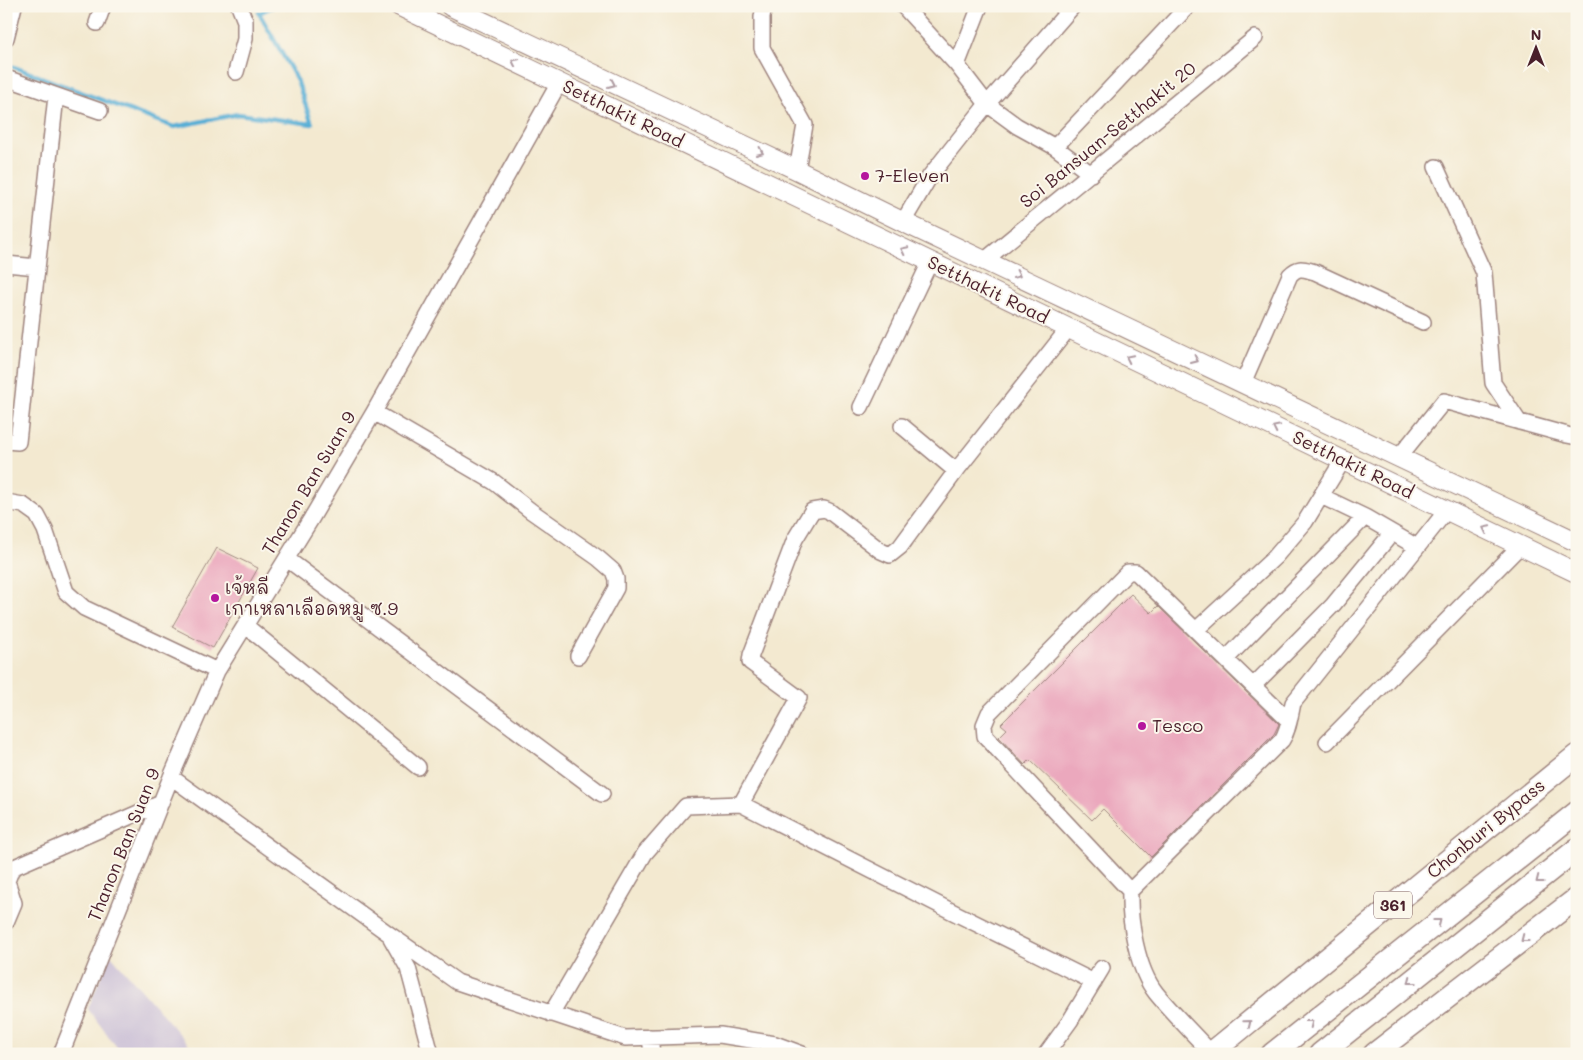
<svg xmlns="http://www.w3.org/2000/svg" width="1583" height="1060" viewBox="0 0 1583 1060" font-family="Mali,'Playpen Sans Thai',sans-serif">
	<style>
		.industrial { fill: #cabfd6 }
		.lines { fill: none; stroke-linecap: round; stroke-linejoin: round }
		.stream { stroke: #58afd5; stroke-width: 4.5 }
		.building { fill: #eba8bd }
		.minor-casing { stroke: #9e847e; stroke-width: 18 }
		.major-casing { stroke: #9e847e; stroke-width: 21 }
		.highway-casing { stroke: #9e847e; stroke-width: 24 }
		.minor { stroke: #fff; stroke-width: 15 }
		.major { stroke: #fff; stroke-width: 19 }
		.highway { stroke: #fff; stroke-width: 21 }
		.oneway { stroke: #ae9aa0 }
		.poi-dot { fill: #b5179e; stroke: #fbf7ec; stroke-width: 2 }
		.labels { text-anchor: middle; stroke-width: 4; stroke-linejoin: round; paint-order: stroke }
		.shield { fill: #fbf7ec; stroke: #7f6065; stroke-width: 1 }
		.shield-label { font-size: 16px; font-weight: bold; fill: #4a1f2b }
		.street-label { font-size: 18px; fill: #4a1f2b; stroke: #fbf7ec }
		.poi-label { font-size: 18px; fill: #4a1f2b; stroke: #fbf7ec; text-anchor: start }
	</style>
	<rect width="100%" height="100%" fill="#fbf7ec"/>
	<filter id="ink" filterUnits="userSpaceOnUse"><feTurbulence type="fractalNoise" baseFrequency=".02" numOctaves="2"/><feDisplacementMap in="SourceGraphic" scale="10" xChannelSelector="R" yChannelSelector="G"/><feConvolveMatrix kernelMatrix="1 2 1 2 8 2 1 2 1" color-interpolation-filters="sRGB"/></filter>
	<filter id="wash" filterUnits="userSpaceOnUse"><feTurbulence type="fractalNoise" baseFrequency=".0096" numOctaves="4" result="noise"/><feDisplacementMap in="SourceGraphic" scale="20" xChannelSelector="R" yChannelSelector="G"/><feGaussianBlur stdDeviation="1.12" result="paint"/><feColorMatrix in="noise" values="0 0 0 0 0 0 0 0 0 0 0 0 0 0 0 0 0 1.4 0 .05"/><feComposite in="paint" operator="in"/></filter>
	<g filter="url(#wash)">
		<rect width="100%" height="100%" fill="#f3e9d0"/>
		<!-- industrial -->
		<path class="industrial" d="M 110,954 L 197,1054 L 122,1054 L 88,1009 Z"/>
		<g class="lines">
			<!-- stream -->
			<path class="stream" d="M 6,64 L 174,127 L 238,114 L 312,124 L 297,80 L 259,13 L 274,6"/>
		</g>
		<g id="blocks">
			<!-- building -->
			<path class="building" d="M 217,548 L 258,568 L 213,648 L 172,627 Z
				M 1131,594 L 1151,613 L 1158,606 L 1279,724 L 1274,734 L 1151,857 L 1103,809 L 1092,820 L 1030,760 L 1025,765 L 999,737 L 1007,729 L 1001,724 Z"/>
		</g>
	</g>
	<g filter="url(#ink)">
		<use href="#blocks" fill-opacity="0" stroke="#9e847e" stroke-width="1"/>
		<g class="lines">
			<!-- minor casing -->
			<g class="minor-casing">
				<path id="minor" d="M 764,6 L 762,17 L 762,48 L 805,125 L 797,170
					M 903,6 L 957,65
					M 980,6 L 957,65 L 987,104 L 1017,126 L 1055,147 L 1188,6
					M 97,23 L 103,6
					M 6,38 L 14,6
					M 236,72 L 245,39 L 245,21 L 239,6
					M 6,78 L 100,111
					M 1055,147 L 1091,174
					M 1436,167 L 1484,273 L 1493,383 L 1519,422
					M 903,222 L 930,176 L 987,104 L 1073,6
					M 985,260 L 1255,38
					M 6,264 L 37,267
					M 1243,383 L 1290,275 C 1299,266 1303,269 1315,272 L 1423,322
					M 861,407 L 930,262
					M 374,412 L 494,482 L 531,511 L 598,558 L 613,571 L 616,579 L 616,588 L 578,656
					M 902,426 L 956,471
					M 6,441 L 18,442 L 56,96
					M 1399,457 L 1444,401 L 1567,435 L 1577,437
					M 1321,496 L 1365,517 L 1417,547
					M 6,502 L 23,505 L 37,515 L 45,530 L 66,592 L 84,608 L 217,671
					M 287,559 L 602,794
					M 246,626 L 418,767
					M 1196,630 L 1275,557 L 1305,522 L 1343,460
					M 1226,659 L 1365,517
					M 1253,686 L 1333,605 L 1392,533
					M 1327,742 L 1521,545
					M 171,777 L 389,934 L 457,982 L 625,1038 L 720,1035 L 775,1044 L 802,1054
					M 741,804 L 799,698 L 750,662 L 751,655 L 795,539 L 812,511 L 824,509 L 829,511 L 881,551 L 890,555 L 900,547 L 956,471 L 1068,329
					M 1130,891 L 985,736 L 984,725 L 989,713 L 1128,572 L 1136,572 L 1288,720
					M 6,922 L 14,903 L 7,881 L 12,868 L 161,803
					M 391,938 L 408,968 L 431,1054
					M 551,1014 L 645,853 L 686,806 L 741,804 L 953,912 L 1094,982
					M 650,1037 L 652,1054
					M 1211,1053 C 1193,1033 1173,1014 1156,993 C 1137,969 1129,921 1130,891 L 1282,740 C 1289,729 1290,716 1293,703 L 1447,510
					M 61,1054 L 171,777 L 217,671 L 311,519 L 374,412 L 559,83
					M 1046,1054 L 1070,1021 L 1102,968"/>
			</g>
			<!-- major casing -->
			<g class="major-casing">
				<path id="major" d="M 399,6 L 1577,573
					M 450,6 L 797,170 L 903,222 L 1577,542"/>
			</g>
			<!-- highway casing -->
			<g class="highway-casing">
				<path id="highway" d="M 1210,1054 L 1577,755
					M 1272,1054 L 1577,812
					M 1320,1054 L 1577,849
					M 1374,1054 L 1577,898"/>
			</g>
			<!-- minor -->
			<use href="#minor" class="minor"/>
			<!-- major -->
			<use href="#major" class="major"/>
			<!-- highway -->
			<use href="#highway" class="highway"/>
		</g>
		<!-- one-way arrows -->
		<defs><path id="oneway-chevron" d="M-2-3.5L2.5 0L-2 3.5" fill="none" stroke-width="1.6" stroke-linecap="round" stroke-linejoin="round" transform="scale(1.25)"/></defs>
		<g class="oneway">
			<use href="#oneway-chevron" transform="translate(515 62) rotate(-154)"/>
			<use href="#oneway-chevron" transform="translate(612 84) rotate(25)"/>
			<use href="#oneway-chevron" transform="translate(760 152) rotate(25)"/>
			<use href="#oneway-chevron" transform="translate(904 250) rotate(-154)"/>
			<use href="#oneway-chevron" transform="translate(1017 275) rotate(25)"/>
			<use href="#oneway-chevron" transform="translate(1129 358) rotate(-154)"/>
			<use href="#oneway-chevron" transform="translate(1195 360) rotate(25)"/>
			<use href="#oneway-chevron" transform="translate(1276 428) rotate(-154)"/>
			<use href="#oneway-chevron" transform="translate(1486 529) rotate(-154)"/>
			<use href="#oneway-chevron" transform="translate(1539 880) rotate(142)"/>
			<use href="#oneway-chevron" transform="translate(1438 922) rotate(-38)"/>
			<use href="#oneway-chevron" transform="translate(1524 939) rotate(142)"/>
			<use href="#oneway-chevron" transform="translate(1411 981) rotate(142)"/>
			<use href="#oneway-chevron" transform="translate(1248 1023) rotate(-39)"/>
			<use href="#oneway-chevron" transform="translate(1310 1023) rotate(-38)"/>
		</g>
	</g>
	<!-- markers -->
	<g class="poi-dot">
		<circle cx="865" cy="176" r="5"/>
		<circle cx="215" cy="598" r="5"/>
		<circle cx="1142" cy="726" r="5"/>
	</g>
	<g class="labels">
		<!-- shield labels -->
		<rect class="shield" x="1374" y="891.5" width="38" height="27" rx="4"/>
		<g class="shield-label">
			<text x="1393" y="911">361</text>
		</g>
		<!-- street labels -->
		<g class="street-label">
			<text transform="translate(623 114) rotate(26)" y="6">Setthakit Road</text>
			<text transform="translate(1108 135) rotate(-39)" y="6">Soi Bansuan-Setthakit 20</text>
			<text transform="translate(988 290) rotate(26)" y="6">Setthakit Road</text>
			<text transform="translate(1353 465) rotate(26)" y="6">Setthakit Road</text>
			<text transform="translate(309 483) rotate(-59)" y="6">Thanon Ban Suan 9</text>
			<text transform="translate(1486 829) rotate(-39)" y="6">Chonburi Bypass</text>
			<text transform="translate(124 845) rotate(-68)" y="6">Thanon Ban Suan 9</text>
		</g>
		<!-- poi labels -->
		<g class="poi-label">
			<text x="875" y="182">7-Eleven</text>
			<text x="225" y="594">เจ้หลี<tspan x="225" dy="21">เกาเหลาเลือดหมู ซ.9</tspan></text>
			<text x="1152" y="732">Tesco</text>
		</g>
	</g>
	<!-- margin -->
	<rect width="1583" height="1060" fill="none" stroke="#fbf7ec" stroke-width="25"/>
	<!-- north arrow -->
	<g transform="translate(1536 48)" stroke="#fbf7ec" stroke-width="4" paint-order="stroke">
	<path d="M0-4L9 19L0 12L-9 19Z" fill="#4a1f2b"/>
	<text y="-8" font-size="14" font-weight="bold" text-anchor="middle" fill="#4a1f2b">N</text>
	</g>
</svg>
